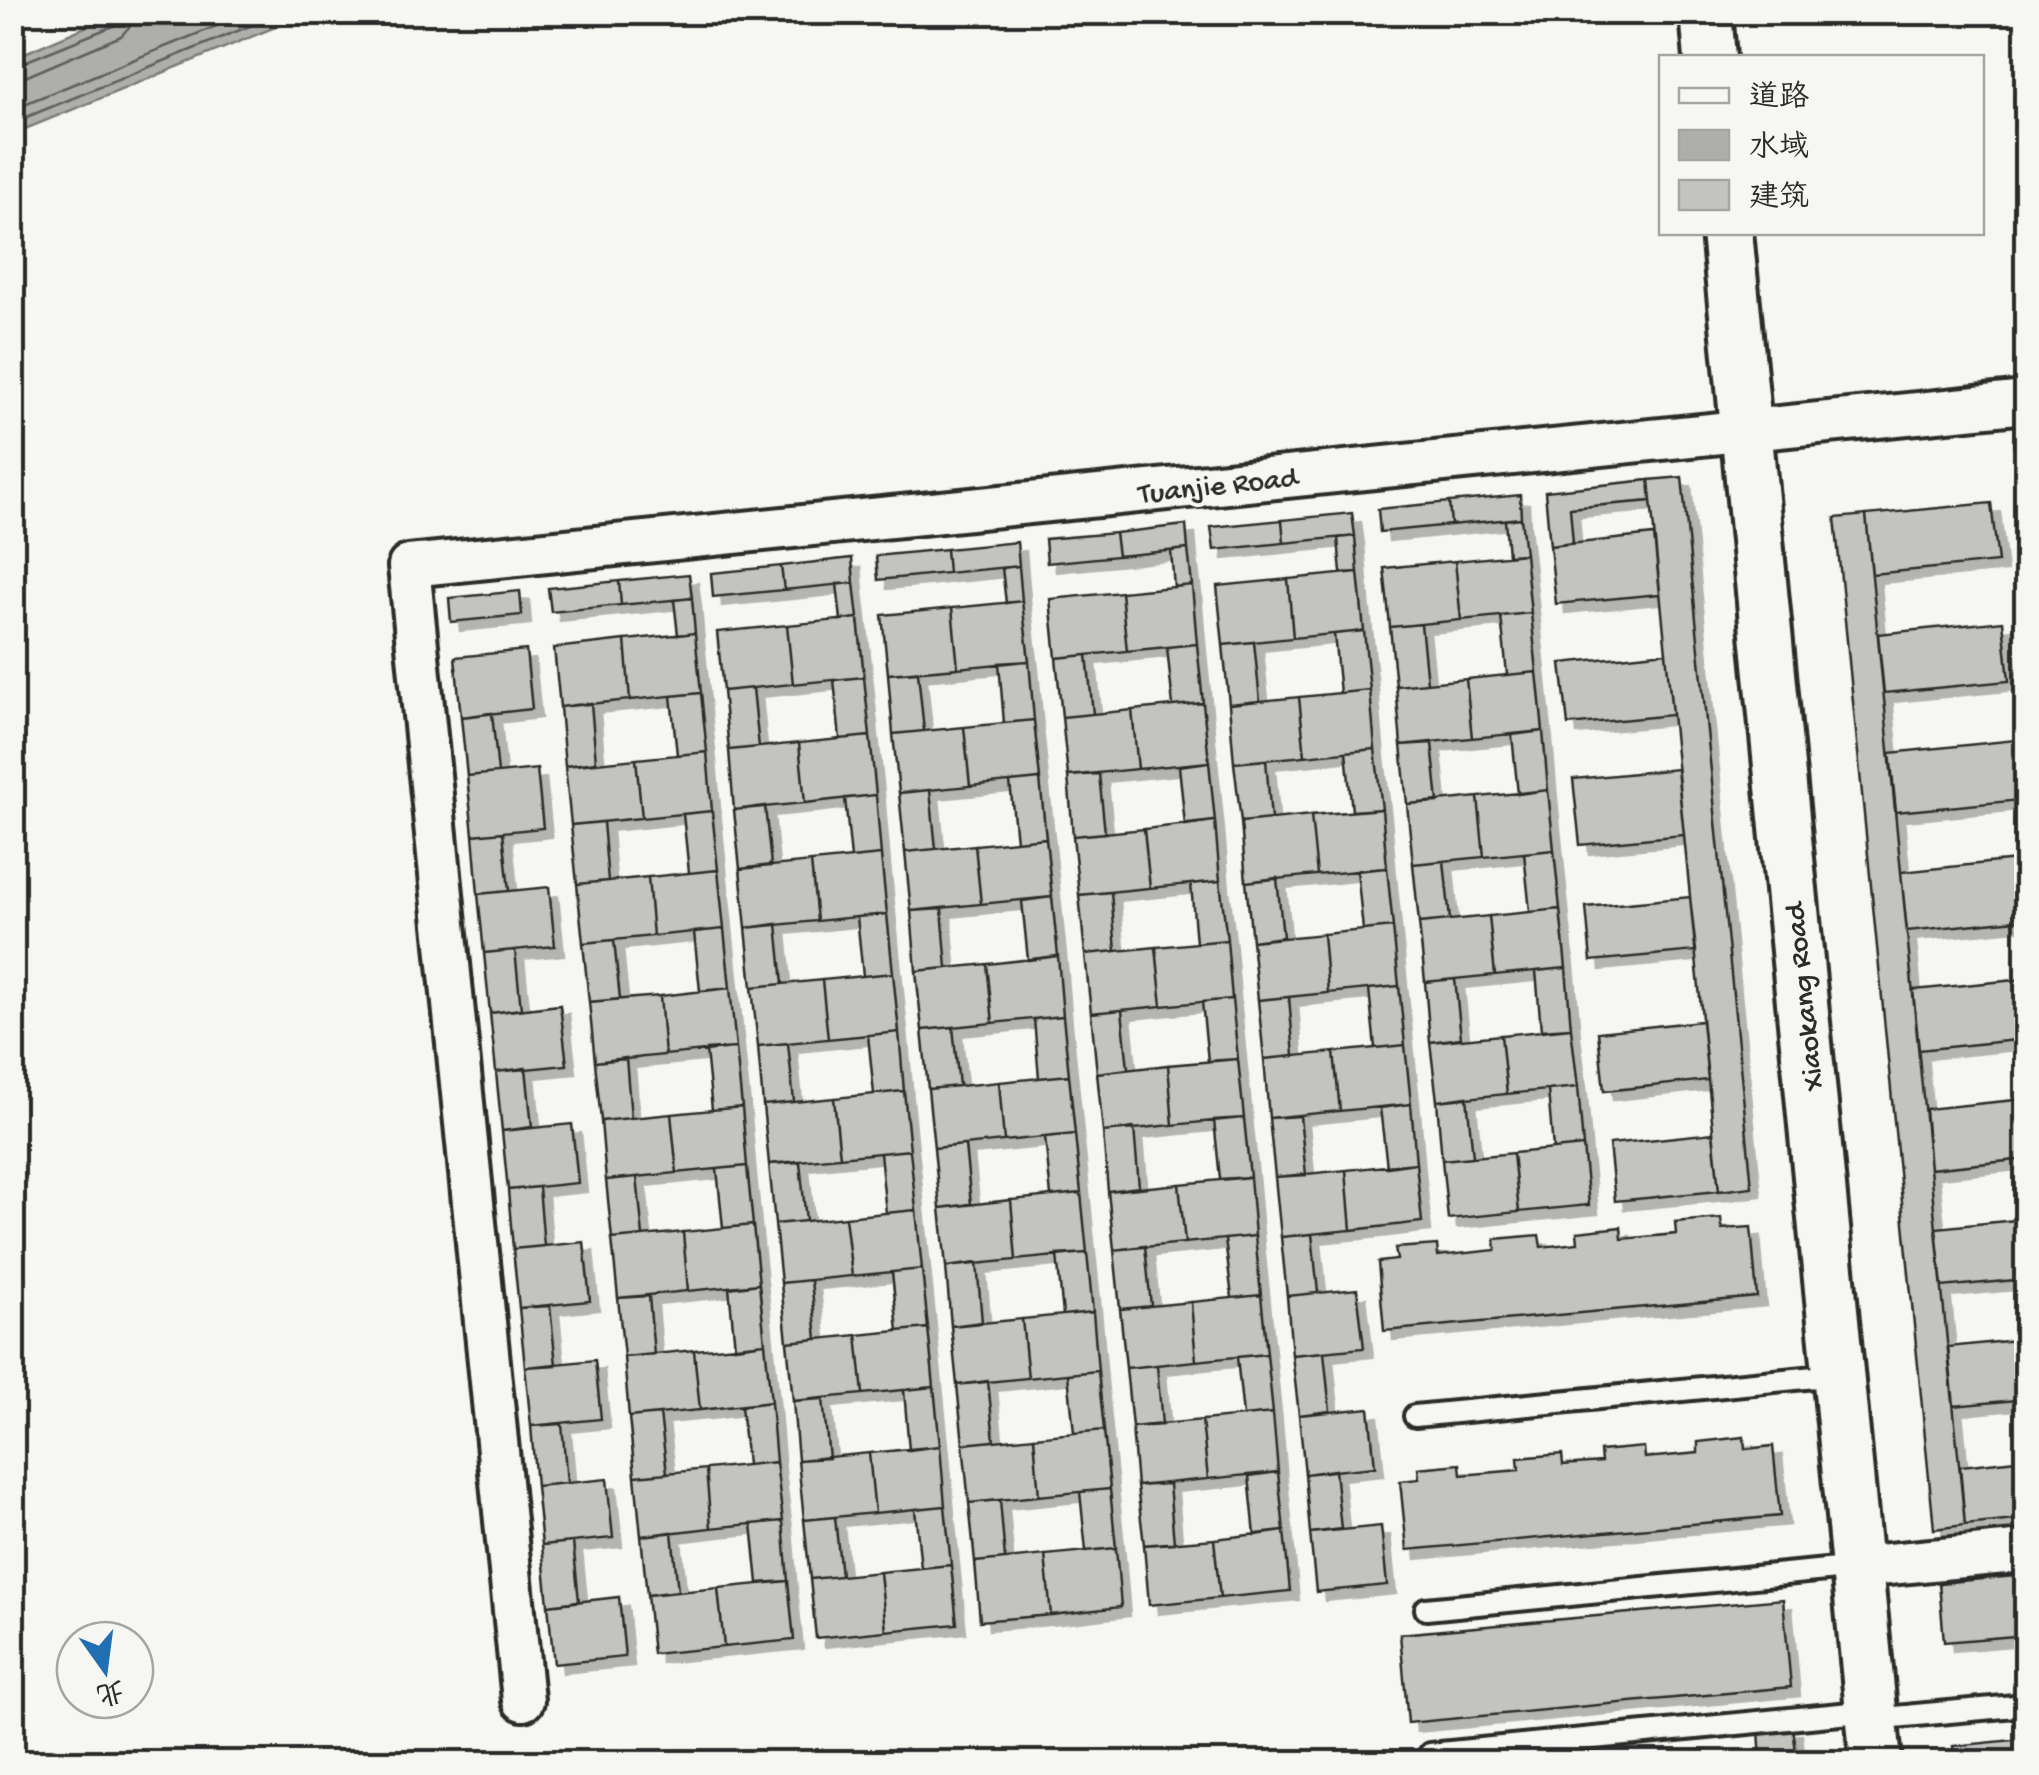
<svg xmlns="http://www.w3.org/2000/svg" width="2039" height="1775" viewBox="0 0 2039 1775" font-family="'Gochi Hand','LXGW WenKai TC',sans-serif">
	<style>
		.water { fill: #aeaeab; stroke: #7a7a78; stroke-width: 2.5 }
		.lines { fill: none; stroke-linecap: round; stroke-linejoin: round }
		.shore { stroke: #5f5f5e; stroke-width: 2.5 }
		.building { fill: #c3c3c0; stroke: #2b2b2b; stroke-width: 2.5; filter: url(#shadow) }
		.service-casing { stroke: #2b2b2b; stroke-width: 28 }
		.minor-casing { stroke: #2b2b2b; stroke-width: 48 }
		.tertiary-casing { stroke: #2b2b2b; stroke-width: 58 }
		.path { stroke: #2b2b2b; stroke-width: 6; stroke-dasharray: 8 8; stroke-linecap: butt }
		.service { stroke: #f6f6f2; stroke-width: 20 }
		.minor { stroke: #f6f6f2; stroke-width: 40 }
		.tertiary { stroke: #f6f6f2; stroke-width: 50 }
		.labels { text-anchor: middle; stroke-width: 8; stroke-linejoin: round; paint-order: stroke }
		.street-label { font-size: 30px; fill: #2b2b2b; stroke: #f6f6f2 }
	</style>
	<defs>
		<filter id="shadow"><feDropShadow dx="9" dy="9" stdDeviation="0" flood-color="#0004"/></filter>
	</defs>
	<rect width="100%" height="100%" fill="#f6f6f2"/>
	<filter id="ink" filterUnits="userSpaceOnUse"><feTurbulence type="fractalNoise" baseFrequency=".01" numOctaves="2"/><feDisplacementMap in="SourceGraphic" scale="20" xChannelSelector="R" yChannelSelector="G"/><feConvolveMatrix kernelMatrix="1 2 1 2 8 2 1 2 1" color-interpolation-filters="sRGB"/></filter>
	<g filter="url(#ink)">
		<!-- water -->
		<path class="water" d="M 120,12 L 310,12 L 310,13 L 13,134 L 13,58 Z"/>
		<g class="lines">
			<!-- shore -->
			<path class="shore" d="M 12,67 L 113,26 L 119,20 L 120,12
				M 12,79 L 25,77 L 121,36 L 130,26 L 132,12
				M 12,109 L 251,12
				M 12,123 L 284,12"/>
		</g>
		<!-- building -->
		<path class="building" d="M 1682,477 L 1752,1187 L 1719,1191 L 1649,480 Z
			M 1649,480 L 1651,501 L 1570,508 L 1573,543 L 1550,546 L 1545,491 Z
			M 1520,495 L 1521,518 L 1451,525 L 1449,502 Z
			M 1449,502 L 1451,525 L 1380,532 L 1378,509 Z
			M 1991,503 L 1998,562 L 1872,574 L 1866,515 Z
			M 1352,513 L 1355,536 L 1284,543 L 1282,520 Z
			M 1866,515 L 1965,1525 L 1934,1529 L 1835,518 Z
			M 1521,518 L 1525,554 L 1508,555 L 1505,520 Z
			M 1282,520 L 1284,543 L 1214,550 L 1211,527 Z
			M 1186,525 L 1188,549 L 1118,556 L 1115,533 Z
			M 1115,533 L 1118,556 L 1047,563 L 1045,539 Z
			M 1654,535 L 1660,594 L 1556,604 L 1550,546 Z
			M 1355,536 L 1358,572 L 1341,573 L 1338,538 Z
			M 1017,542 L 1019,566 L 948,573 L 946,549 Z
			M 946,549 L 948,573 L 878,580 L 876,556 Z
			M 1188,549 L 1192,585 L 1174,587 L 1171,551 Z
			M 1525,554 L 1531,613 L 1461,620 L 1455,561 Z
			M 852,558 L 854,583 L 784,590 L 781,566 Z
			M 1455,561 L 1461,620 L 1390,627 L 1384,568 Z
			M 781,566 L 784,590 L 713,597 L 711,573 Z
			M 1019,566 L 1022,601 L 1006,603 L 1002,568 Z
			M 1358,572 L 1364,631 L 1293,638 L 1288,579 Z
			M 689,574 L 692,598 L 621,605 L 619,581 Z
			M 1288,579 L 1293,638 L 1223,645 L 1217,586 Z
			M 619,581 L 621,605 L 551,612 L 548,588 Z
			M 854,583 L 858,618 L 841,620 L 837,584 Z
			M 1192,585 L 1197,644 L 1127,651 L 1121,592 Z
			M 520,591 L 522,615 L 451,622 L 449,598 Z
			M 1121,592 L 1127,651 L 1056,658 L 1050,599 Z
			M 692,598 L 695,633 L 678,635 L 674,600 Z
			M 1022,601 L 1029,661 L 958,668 L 952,608 Z
			M 952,608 L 958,668 L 888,674 L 882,615 Z
			M 1531,613 L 1537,672 L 1507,675 L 1501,616 Z
			M 858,618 L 864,677 L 793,684 L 787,625 Z
			M 2003,621 L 2009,681 L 1884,693 L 1878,634 Z
			M 1421,624 L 1427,683 L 1396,686 L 1390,627 Z
			M 787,625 L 793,684 L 723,691 L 717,632 Z
			M 1364,631 L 1370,690 L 1340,693 L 1334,634 Z
			M 695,633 L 701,693 L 630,700 L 625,640 Z
			M 625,640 L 630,700 L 560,707 L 554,648 Z
			M 1254,642 L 1260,701 L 1229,704 L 1223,645 Z
			M 1197,644 L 1203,703 L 1173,706 L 1167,647 Z
			M 526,650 L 532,709 L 461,717 L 455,657 Z
			M 1666,652 L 1672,715 L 1568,725 L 1561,663 Z
			M 1087,655 L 1093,714 L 1062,717 L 1056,658 Z
			M 1029,661 L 1034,720 L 1004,723 L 999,663 Z
			M 918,672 L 924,731 L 893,734 L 888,674 Z
			M 1537,672 L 1543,731 L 1472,738 L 1466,679 Z
			M 864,677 L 870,736 L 840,739 L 834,680 Z
			M 1466,679 L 1472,738 L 1401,745 L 1396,686 Z
			M 753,688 L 759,747 L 729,750 L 723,691 Z
			M 1370,690 L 1375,749 L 1305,756 L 1299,697 Z
			M 701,693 L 707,752 L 677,755 L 671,696 Z
			M 1299,697 L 1305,756 L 1234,763 L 1229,704 Z
			M 591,703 L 596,762 L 565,766 L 560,707 Z
			M 1203,703 L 1209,762 L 1138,769 L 1132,710 Z
			M 1132,710 L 1138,769 L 1068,776 L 1062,717 Z
			M 492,713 L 498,773 L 467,776 L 461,717 Z
			M 1034,720 L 1040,779 L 970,786 L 964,727 Z
			M 964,727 L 970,786 L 899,793 L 893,734 Z
			M 1543,731 L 1548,790 L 1518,794 L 1512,735 Z
			M 870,736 L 876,795 L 805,803 L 799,743 Z
			M 2015,740 L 2021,800 L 1896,812 L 1890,753 Z
			M 799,743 L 805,803 L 734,810 L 729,750 Z
			M 1432,743 L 1438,802 L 1407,804 L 1401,745 Z
			M 1375,749 L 1382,809 L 1352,811 L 1346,752 Z
			M 707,752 L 712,811 L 642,818 L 636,759 Z
			M 636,759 L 642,818 L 571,825 L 565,766 Z
			M 1266,760 L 1271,819 L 1241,822 L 1234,763 Z
			M 1209,762 L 1215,821 L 1185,825 L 1179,766 Z
			M 537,769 L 543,828 L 473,835 L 467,776 Z
			M 1677,769 L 1684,835 L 1580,845 L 1573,779 Z
			M 1099,774 L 1105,833 L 1073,836 L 1068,776 Z
			M 1040,779 L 1046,838 L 1016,841 L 1010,782 Z
			M 930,790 L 936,849 L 905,852 L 899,793 Z
			M 1548,790 L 1554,850 L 1484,857 L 1478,797 Z
			M 876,795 L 881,855 L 851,858 L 845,798 Z
			M 1478,797 L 1484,857 L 1413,864 L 1407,804 Z
			M 765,806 L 771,865 L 740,869 L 734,810 Z
			M 1382,809 L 1387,868 L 1317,875 L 1311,815 Z
			M 712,811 L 718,870 L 689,873 L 683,814 Z
			M 1311,815 L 1317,875 L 1246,882 L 1241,822 Z
			M 1215,821 L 1220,881 L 1150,888 L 1144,829 Z
			M 603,822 L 608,881 L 577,884 L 571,825 Z
			M 1144,829 L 1150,888 L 1079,895 L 1073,836 Z
			M 503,832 L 509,891 L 478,894 L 473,835 Z
			M 1046,838 L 1052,897 L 981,904 L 975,845 Z
			M 975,845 L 981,904 L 911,911 L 905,852 Z
			M 1554,850 L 1560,909 L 1530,912 L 1524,853 Z
			M 881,855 L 887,914 L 817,921 L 811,862 Z
			M 2026,859 L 2026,919 L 1907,931 L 1901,872 Z
			M 1444,861 L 1450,920 L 1419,923 L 1413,864 Z
			M 811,862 L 817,921 L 746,928 L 740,869 Z
			M 1387,868 L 1393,927 L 1363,930 L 1357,870 Z
			M 718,870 L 724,929 L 653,936 L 648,877 Z
			M 648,877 L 653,936 L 583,943 L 577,884 Z
			M 1277,878 L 1283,937 L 1252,941 L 1246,882 Z
			M 1220,881 L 1227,940 L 1196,943 L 1191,884 Z
			M 549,887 L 555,946 L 484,953 L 478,894 Z
			M 1111,892 L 1116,951 L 1085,954 L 1079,895 Z
			M 1052,897 L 1058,956 L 1028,960 L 1022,901 Z
			M 1690,897 L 1696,951 L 1591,961 L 1586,907 Z
			M 942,909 L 947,968 L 916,971 L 911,911 Z
			M 1560,909 L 1566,968 L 1495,975 L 1489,916 Z
			M 887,914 L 893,973 L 863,976 L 857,917 Z
			M 1489,916 L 1495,975 L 1425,982 L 1419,923 Z
			M 777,924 L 783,984 L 752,987 L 746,928 Z
			M 1393,927 L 1399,986 L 1328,993 L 1323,934 Z
			M 724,929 L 730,988 L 700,991 L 694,932 Z
			M 1323,934 L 1328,993 L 1258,1000 L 1252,941 Z
			M 614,940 L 620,999 L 589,1002 L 583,943 Z
			M 1227,940 L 1232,999 L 1162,1006 L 1156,947 Z
			M 1156,947 L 1162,1006 L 1091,1013 L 1085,954 Z
			M 515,950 L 521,1009 L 490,1013 L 484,953 Z
			M 1058,956 L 1063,1016 L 993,1023 L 987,964 Z
			M 987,964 L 993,1023 L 922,1030 L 916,971 Z
			M 1566,968 L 1571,1028 L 1541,1030 L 1536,971 Z
			M 893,973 L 899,1032 L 828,1039 L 822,980 Z
			M 1455,979 L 1461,1038 L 1430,1042 L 1425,982 Z
			M 2026,979 L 2026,1039 L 1919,1050 L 1913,990 Z
			M 822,980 L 828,1039 L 758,1046 L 752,987 Z
			M 1399,986 L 1405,1045 L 1375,1048 L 1369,989 Z
			M 730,988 L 736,1048 L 665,1055 L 660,996 Z
			M 660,996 L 665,1055 L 595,1062 L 589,1002 Z
			M 1289,997 L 1294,1056 L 1264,1059 L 1258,1000 Z
			M 1232,999 L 1238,1059 L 1208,1061 L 1202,1002 Z
			M 560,1005 L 567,1065 L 496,1072 L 490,1013 Z
			M 1122,1010 L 1128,1069 L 1097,1073 L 1091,1013 Z
			M 1063,1016 L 1069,1075 L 1039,1078 L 1034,1019 Z
			M 1702,1021 L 1708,1080 L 1604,1091 L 1598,1032 Z
			M 953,1027 L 959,1086 L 928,1089 L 922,1030 Z
			M 1571,1028 L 1578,1087 L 1507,1094 L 1501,1035 Z
			M 899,1032 L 904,1091 L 874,1094 L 868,1035 Z
			M 1501,1035 L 1507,1094 L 1437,1101 L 1430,1042 Z
			M 788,1043 L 794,1102 L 763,1105 L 758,1046 Z
			M 1405,1045 L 1411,1104 L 1340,1111 L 1334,1052 Z
			M 736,1048 L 742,1107 L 712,1110 L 706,1050 Z
			M 1334,1052 L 1340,1111 L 1269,1118 L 1264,1059 Z
			M 626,1058 L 631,1118 L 601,1121 L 595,1062 Z
			M 1238,1059 L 1244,1118 L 1173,1125 L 1168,1065 Z
			M 1168,1065 L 1173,1125 L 1103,1132 L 1097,1073 Z
			M 526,1068 L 532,1127 L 502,1131 L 496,1072 Z
			M 1069,1075 L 1075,1134 L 1004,1141 L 999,1082 Z
			M 999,1082 L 1004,1141 L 934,1148 L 928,1089 Z
			M 1578,1087 L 1583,1146 L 1553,1149 L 1548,1090 Z
			M 904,1091 L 910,1150 L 840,1157 L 834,1098 Z
			M 1467,1097 L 1473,1157 L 1442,1160 L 1437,1101 Z
			M 834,1098 L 840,1157 L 769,1164 L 763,1105 Z
			M 2026,1099 L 2026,1159 L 1930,1169 L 1925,1109 Z
			M 1411,1104 L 1416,1163 L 1387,1167 L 1380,1108 Z
			M 742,1107 L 747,1166 L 677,1173 L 671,1114 Z
			M 671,1114 L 677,1173 L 606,1180 L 601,1121 Z
			M 1300,1116 L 1306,1175 L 1275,1177 L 1269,1118 Z
			M 1244,1118 L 1250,1177 L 1220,1179 L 1214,1120 Z
			M 572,1124 L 578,1183 L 508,1190 L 502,1131 Z
			M 1134,1128 L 1139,1187 L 1108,1191 L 1103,1132 Z
			M 1713,1133 L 1719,1191 L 1615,1201 L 1609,1144 Z
			M 1075,1134 L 1081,1193 L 1051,1196 L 1045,1137 Z
			M 965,1145 L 971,1204 L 940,1208 L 934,1148 Z
			M 1583,1146 L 1589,1205 L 1519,1212 L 1513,1153 Z
			M 910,1150 L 916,1210 L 886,1213 L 880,1153 Z
			M 1513,1153 L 1519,1212 L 1448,1219 L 1442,1160 Z
			M 800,1162 L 806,1221 L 775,1224 L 769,1164 Z
			M 1416,1163 L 1422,1222 L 1351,1230 L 1346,1170 Z
			M 747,1166 L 753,1225 L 723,1228 L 717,1169 Z
			M 1346,1170 L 1351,1230 L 1281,1237 L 1275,1177 Z
			M 637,1177 L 643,1236 L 612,1239 L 606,1180 Z
			M 1250,1177 L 1255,1236 L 1185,1243 L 1179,1184 Z
			M 1179,1184 L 1185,1243 L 1114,1250 L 1108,1191 Z
			M 539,1187 L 544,1246 L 513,1249 L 508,1190 Z
			M 1081,1193 L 1087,1253 L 1016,1260 L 1011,1200 Z
			M 1011,1200 L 1016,1260 L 946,1267 L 940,1208 Z
			M 916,1210 L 922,1269 L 852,1276 L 845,1217 Z
			M 845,1217 L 852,1276 L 781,1283 L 775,1224 Z
			M 1721,1218 L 1722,1229 L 1751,1227 L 1757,1297 L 1384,1331 L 1378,1262 L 1397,1260 L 1395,1248 L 1437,1245 L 1438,1256 L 1496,1250 L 1495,1239 L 1539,1235 L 1541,1247 L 1578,1243 L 1577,1232 L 1621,1227 L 1622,1239 L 1676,1234 L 1675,1222 Z
			M 2026,1219 L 2026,1279 L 1942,1287 L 1936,1228 Z
			M 753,1225 L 759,1284 L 688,1291 L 683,1232 Z
			M 683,1232 L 688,1291 L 618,1298 L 612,1239 Z
			M 1312,1234 L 1318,1293 L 1287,1296 L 1281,1237 Z
			M 1255,1236 L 1261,1295 L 1232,1298 L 1225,1239 Z
			M 584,1242 L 590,1301 L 519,1308 L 513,1249 Z
			M 1145,1246 L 1151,1306 L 1120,1309 L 1114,1250 Z
			M 1087,1253 L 1093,1312 L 1063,1315 L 1057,1255 Z
			M 977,1263 L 982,1322 L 951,1326 L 946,1267 Z
			M 922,1269 L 928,1328 L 898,1331 L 892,1272 Z
			M 811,1280 L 817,1339 L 787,1342 L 781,1283 Z
			M 759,1284 L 765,1343 L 735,1347 L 729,1288 Z
			M 1357,1289 L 1364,1348 L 1292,1355 L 1287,1296 Z
			M 1261,1295 L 1267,1354 L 1196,1361 L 1191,1302 Z
			M 649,1296 L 654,1355 L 624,1357 L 618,1298 Z
			M 1191,1302 L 1196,1361 L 1126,1368 L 1120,1309 Z
			M 550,1306 L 556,1365 L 525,1367 L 519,1308 Z
			M 1093,1312 L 1098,1371 L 1028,1378 L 1022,1319 Z
			M 1022,1319 L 1028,1378 L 957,1385 L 951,1326 Z
			M 928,1328 L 934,1387 L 863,1394 L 857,1335 Z
			M 857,1335 L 863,1394 L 793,1401 L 787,1342 Z
			M 2026,1339 L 2026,1399 L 1954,1406 L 1948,1347 Z
			M 765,1343 L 771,1402 L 700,1410 L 694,1350 Z
			M 694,1350 L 700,1410 L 629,1417 L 624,1357 Z
			M 1324,1352 L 1330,1411 L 1299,1415 L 1292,1355 Z
			M 1267,1354 L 1273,1413 L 1243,1416 L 1237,1357 Z
			M 595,1360 L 601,1419 L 531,1426 L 525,1367 Z
			M 1157,1365 L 1162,1425 L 1132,1427 L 1126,1368 Z
			M 1098,1371 L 1104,1430 L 1074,1433 L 1068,1374 Z
			M 988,1381 L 994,1441 L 963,1444 L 957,1385 Z
			M 934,1387 L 940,1446 L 909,1450 L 904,1390 Z
			M 823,1399 L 829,1458 L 798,1460 L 793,1401 Z
			M 771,1402 L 776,1462 L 747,1465 L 741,1406 Z
			M 1369,1408 L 1375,1467 L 1305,1474 L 1299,1415 Z
			M 1273,1413 L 1278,1472 L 1208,1479 L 1202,1420 Z
			M 660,1414 L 667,1473 L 635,1476 L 629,1417 Z
			M 1202,1420 L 1208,1479 L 1137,1486 L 1132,1427 Z
			M 562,1424 L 567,1483 L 536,1486 L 531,1426 Z
			M 1104,1430 L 1110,1489 L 1039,1496 L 1034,1437 Z
			M 1034,1437 L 1039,1496 L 969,1503 L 963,1444 Z
			M 1744,1437 L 1745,1449 L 1773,1446 L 1780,1516 L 1407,1550 L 1400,1481 L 1419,1479 L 1418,1468 L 1460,1464 L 1461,1475 L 1519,1470 L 1518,1458 L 1562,1454 L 1563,1465 L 1601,1462 L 1600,1451 L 1644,1447 L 1645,1458 L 1698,1453 L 1698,1442 Z
			M 940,1446 L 945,1506 L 875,1513 L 869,1453 Z
			M 869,1453 L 875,1513 L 804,1520 L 798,1460 Z
			M 2026,1459 L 2026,1519 L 1965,1525 L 1960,1466 Z
			M 776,1462 L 783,1521 L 711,1528 L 706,1469 Z
			M 706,1469 L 711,1528 L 641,1536 L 635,1476 Z
			M 1335,1470 L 1341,1529 L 1310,1533 L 1305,1474 Z
			M 1278,1472 L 1284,1531 L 1255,1535 L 1249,1476 Z
			M 607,1479 L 613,1538 L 542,1545 L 536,1486 Z
			M 1169,1484 L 1174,1543 L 1144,1545 L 1137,1486 Z
			M 1110,1489 L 1116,1548 L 1086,1551 L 1080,1492 Z
			M 1000,1500 L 1005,1559 L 975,1562 L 969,1503 Z
			M 945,1506 L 951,1565 L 921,1568 L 915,1509 Z
			M 835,1517 L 841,1576 L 810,1579 L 804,1520 Z
			M 783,1521 L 788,1581 L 758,1583 L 752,1524 Z
			M 1381,1526 L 1387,1585 L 1316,1592 L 1310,1533 Z
			M 1284,1531 L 1290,1591 L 1220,1598 L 1214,1539 Z
			M 672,1532 L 678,1591 L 647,1595 L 641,1536 Z
			M 1214,1539 L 1220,1598 L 1149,1605 L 1144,1545 Z
			M 573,1542 L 579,1601 L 548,1605 L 542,1545 Z
			M 1116,1548 L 1121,1607 L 1051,1615 L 1045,1555 Z
			M 1045,1555 L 1051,1615 L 980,1621 L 975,1562 Z
			M 951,1565 L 957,1624 L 886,1631 L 880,1572 Z
			M 880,1572 L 886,1631 L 816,1638 L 810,1579 Z
			M 2026,1575 L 2026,1635 L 1944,1642 L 1939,1583 Z
			M 788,1581 L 794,1640 L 724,1647 L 718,1588 Z
			M 718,1588 L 724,1647 L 653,1654 L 647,1595 Z
			M 619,1597 L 625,1657 L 554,1664 L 548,1605 Z
			M 1783,1599 L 1791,1687 L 1408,1723 L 1400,1634 Z
			M 1793,1726 L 1797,1762 L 1761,1762 L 1759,1729 Z
			M 2023,1739 L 2025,1762 L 1955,1762 L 1953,1746 Z"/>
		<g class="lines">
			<!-- service casing -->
			<g class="service-casing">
				<path id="service" d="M 1415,1416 L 1836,1375
					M 1426,1609 L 1857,1567
					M 1872,1719 L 2026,1705
					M 1430,1754 L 1871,1711"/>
			</g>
			<!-- minor casing -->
			<g class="minor-casing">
				<path id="minor" d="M 1857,1567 L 2026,1551
					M 523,1700 L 409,566 L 2026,402"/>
			</g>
			<!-- tertiary casing -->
			<g class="tertiary-casing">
				<path id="tertiary" d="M 1706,12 L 1710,58
					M 1727,232 L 1876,1762"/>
			</g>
			<!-- path -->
			<path class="path" d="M 2015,441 L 2026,559"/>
			<!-- service -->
			<use href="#service" class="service"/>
			<!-- minor -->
			<use href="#minor" class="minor"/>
			<!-- tertiary -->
			<use href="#tertiary" class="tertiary"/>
		</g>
	</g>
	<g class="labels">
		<!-- street labels -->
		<g class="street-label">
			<text transform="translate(1218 484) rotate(-6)" y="10">Tuanjie Road</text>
			<text transform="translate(1802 997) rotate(-96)" y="10">Xiaokang Road</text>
		</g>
	</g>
	<!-- margin -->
	<rect width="2039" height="1775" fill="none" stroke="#f6f6f2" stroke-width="50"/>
	<rect x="25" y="25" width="1989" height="1725" fill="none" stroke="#2b2b2b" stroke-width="4" filter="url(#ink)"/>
	<!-- legend -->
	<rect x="1659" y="55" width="325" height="180" fill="#f6f6f2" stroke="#a5a5a2" stroke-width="2.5"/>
	<rect x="1679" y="88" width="50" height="15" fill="#f6f6f2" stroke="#a5a5a2" stroke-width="2.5"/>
	<text x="1749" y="105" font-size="30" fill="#2b2b2b">道路</text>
	<rect x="1679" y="130" width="50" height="30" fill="#aeaeab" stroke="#a5a5a2" stroke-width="2.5"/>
	<text x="1749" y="155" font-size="30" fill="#2b2b2b">水域</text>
	<rect x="1679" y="180" width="50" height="30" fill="#c3c3c0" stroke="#a5a5a2" stroke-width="2.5"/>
	<text x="1749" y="205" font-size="30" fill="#2b2b2b">建筑</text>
	<!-- north arrow -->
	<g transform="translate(105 1670) rotate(166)"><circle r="48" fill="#f6f6f2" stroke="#a5a5a2" stroke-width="2.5"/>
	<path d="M0-8L18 38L0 25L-18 38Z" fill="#1f6fb2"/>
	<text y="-15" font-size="28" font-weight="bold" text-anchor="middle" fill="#2b2b2b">北</text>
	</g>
</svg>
